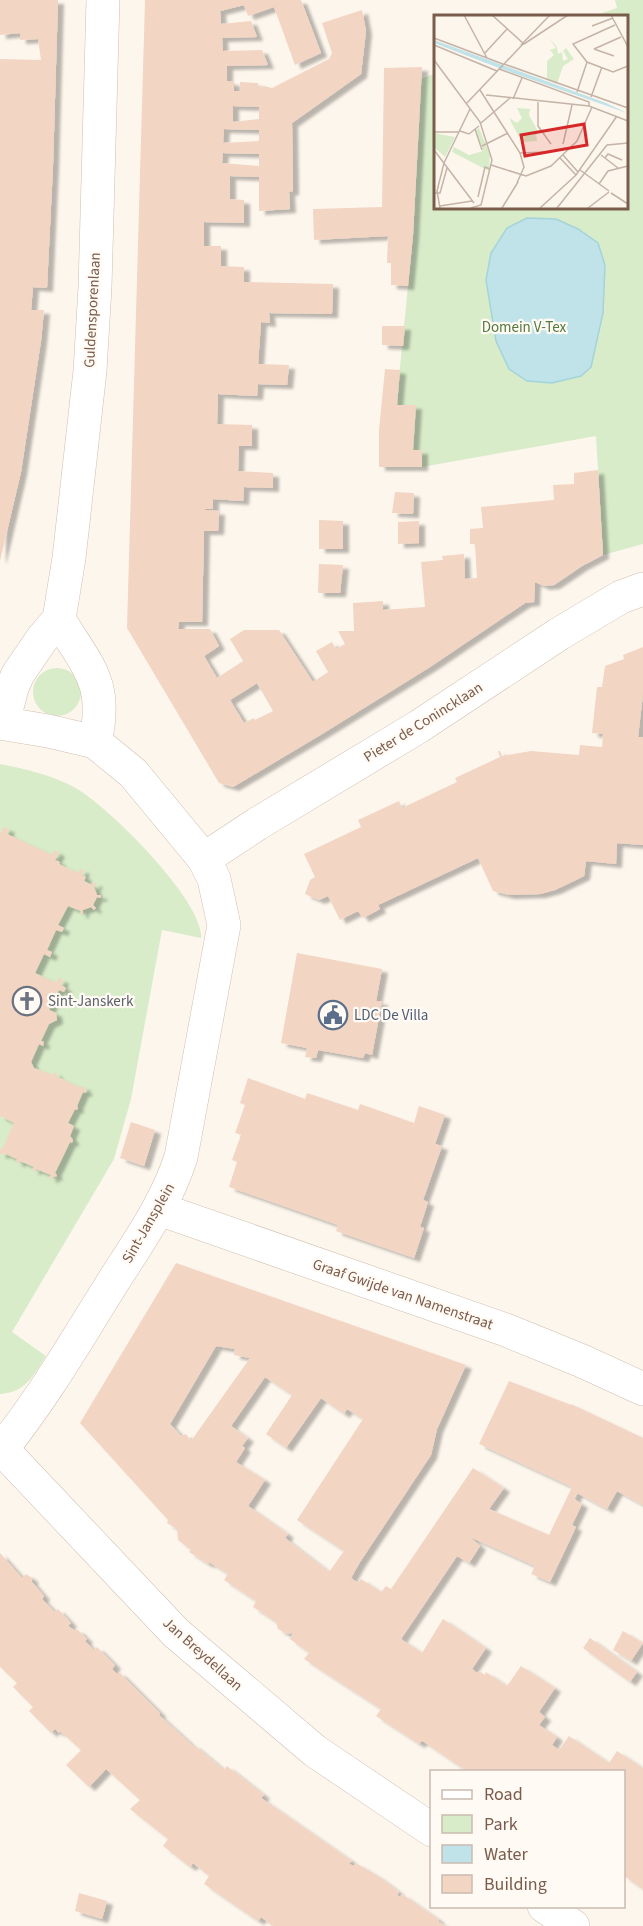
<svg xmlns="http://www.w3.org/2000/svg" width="643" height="1926" viewBox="0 0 643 1926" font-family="'Source Sans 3',sans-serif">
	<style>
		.green { fill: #d8ecc9 }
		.water { fill: #bfe3e8; stroke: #a5d3da; stroke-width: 1.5 }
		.building { fill: #f3d5c3; fill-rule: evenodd; filter: url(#shadow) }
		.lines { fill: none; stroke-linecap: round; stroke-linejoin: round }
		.minor-casing { stroke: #d1beb0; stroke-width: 34 }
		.minor { stroke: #fff; stroke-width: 33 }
		.labels { text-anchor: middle; stroke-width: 4.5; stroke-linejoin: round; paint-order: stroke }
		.street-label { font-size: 15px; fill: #7a5c4d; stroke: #fffaf3 }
		.park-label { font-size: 15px; fill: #537a41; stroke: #fffaf3 }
		.worship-label { font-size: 15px; fill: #5b616d; stroke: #fffaf3; text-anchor: start }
		.service-label { font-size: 15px; fill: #4e5e75; stroke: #fffaf3; text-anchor: start }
		.inset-road { fill: none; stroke: #c5b3a7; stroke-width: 1.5 }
		.view { fill: #d62828; fill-opacity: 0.15; stroke: #d62828; stroke-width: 3 }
		.inset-edge { fill: none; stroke: #7a5c4d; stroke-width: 3 }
	</style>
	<defs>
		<filter id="shadow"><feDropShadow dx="6" dy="4" stdDeviation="1.5" flood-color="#0004"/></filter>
	</defs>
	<rect width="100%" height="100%" fill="#fdf6ec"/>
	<!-- green -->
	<path class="green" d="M 615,0 L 643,0 L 643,544 L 603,555 L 596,436 L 422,467 L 422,450 L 392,449 L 413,235 L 421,79 L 436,73 L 436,207 L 626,207 L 626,16 L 594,16 L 617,8 Z
		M33 692a24 24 0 1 1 48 0a24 24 0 1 1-48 0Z
		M 0,764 C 26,769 51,775 74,787 C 107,805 204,901 201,938 L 162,930 L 131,1099 L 114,1159 L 12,1332 L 46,1356 C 34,1375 25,1393 0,1394 Z"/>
	<!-- water -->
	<path class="water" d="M 527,218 L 556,219 L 578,229 L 598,243 L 605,265 L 603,313 L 591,367 L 581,376 L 552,383 L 527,381 L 509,369 L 496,341 L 486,280 L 491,253 L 507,228 Z"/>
	<!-- building -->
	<path class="building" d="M 0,0 L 58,0 L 53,166 L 47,288 L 33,287 L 31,310 L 44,310 L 41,341 L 21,472 L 0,561 L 0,59 L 41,60 L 38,39 L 20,40 L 20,33 L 0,35 Z
		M 145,0 L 301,0 L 321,53 L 295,65 L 274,7 L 248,16 L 244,5 L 220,11 L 221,24 L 251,21 L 257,37 L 222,38 L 223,51 L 262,50 L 268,65 L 227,66 L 227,81 L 234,82 L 234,91 L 240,91 L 240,82 L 258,83 L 259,88 L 264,86 L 272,88 L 329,59 L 332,53 L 322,23 L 362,10 L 366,31 L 361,74 L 292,123 L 293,191 L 289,192 L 290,209 L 259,211 L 259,177 L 230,176 L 230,199 L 244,200 L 244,223 L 204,222 L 204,246 L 221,246 L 221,266 L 244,267 L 244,282 L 333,284 L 332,314 L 269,313 L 270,323 L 261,322 L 258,364 L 289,365 L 287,385 L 258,384 L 257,396 L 218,394 L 217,424 L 252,425 L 252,446 L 239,446 L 238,471 L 273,473 L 273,488 L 244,487 L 243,501 L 213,499 L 213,509 L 205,509 L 205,510 L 219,511 L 218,531 L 204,531 L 202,622 L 179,622 L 178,629 L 210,629 L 219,646 L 204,656 L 217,678 L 243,661 L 230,639 L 244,630 L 279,630 L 313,682 L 328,672 L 316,651 L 332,642 L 336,649 L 345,644 L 338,631 L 354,631 L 353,603 L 383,601 L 383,610 L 425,607 L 421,562 L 443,560 L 442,556 L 464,554 L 465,579 L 477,578 L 475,544 L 470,544 L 470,529 L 483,528 L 481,507 L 554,500 L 553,485 L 574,484 L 574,473 L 598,470 L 603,555 L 582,566 L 554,585 L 544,586 L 535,582 L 534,602 L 525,603 L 430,667 L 322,734 L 233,787 L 219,783 L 127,628 ZM 233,106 L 259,107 L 259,119 L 233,122 ZM 224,129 L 259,130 L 259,141 L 223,143 ZM 223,153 L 259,154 L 259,166 L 222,163 ZM 257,683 L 273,711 L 255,720 L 254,718 L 244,723 L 230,700 Z
		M 422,67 L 413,235 L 408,286 L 391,285 L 391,263 L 387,263 L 388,236 L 314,240 L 313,209 L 382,207 L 384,68 Z
		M 382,326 L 405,326 L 403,346 L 382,345 Z
		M 385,369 L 400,370 L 397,405 L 416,405 L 413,450 L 422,450 L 422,467 L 379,467 L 379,430 Z
		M 395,492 L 414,493 L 413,514 L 392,513 Z
		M 319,520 L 343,521 L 343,549 L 319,549 Z
		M 419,521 L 419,543 L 398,544 L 398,522 Z
		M 319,564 L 343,565 L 340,593 L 318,593 Z
		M 643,647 L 643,694 L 638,737 L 643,737 L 643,845 L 617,843 L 616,864 L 586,861 L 584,876 L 555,890 L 540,894 L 509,895 L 493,891 L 478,858 L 378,905 L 380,909 L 363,918 L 358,911 L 340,920 L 328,896 L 319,900 L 305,894 L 310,880 L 315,877 L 304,854 L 361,827 L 358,820 L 399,801 L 402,808 L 457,782 L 455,778 L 500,757 L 498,751 L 500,751 L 502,756 L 531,751 L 579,755 L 580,745 L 602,747 L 603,734 L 592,733 L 597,687 L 602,687 L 605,666 L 624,659 L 623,655 Z
		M 4,827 L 9,829 L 7,834 L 52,855 L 54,850 L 59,853 L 55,860 L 60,862 L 59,864 L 78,873 L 80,869 L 84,870 L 82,875 L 86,877 L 84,881 L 92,885 L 95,882 L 97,884 L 94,887 L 97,895 L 101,895 L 101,898 L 97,897 L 93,905 L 96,908 L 94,910 L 91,907 L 83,910 L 83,914 L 80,914 L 81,911 L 68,906 L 58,925 L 64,928 L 62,932 L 56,930 L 47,950 L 52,952 L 50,957 L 44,954 L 35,973 L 56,983 L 59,978 L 63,980 L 61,985 L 66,988 L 64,992 L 59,990 L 49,1010 L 56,1013 L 57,1020 L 49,1024 L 41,1041 L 44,1042 L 43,1046 L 39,1044 L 31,1062 L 34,1068 L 53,1075 L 54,1072 L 57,1074 L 56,1076 L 81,1088 L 82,1086 L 85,1087 L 84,1089 L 87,1091 L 85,1093 L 83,1092 L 77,1106 L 78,1108 L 77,1110 L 75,1109 L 68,1123 L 74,1126 L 70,1136 L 73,1140 L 72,1143 L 70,1142 L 55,1173 L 57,1175 L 56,1177 L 54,1176 L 52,1179 L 49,1178 L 51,1175 L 36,1169 L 35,1171 L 32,1170 L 34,1167 L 20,1161 L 19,1163 L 16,1162 L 17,1159 L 3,1153 L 2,1155 L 0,1154 L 0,1148 L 2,1149 L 14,1123 L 0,1116 L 0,834 Z
		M 297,953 L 382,969 L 376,1001 L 382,1001 L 372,1055 L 365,1053 L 363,1058 L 318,1050 L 316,1058 L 305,1057 L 307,1048 L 281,1043 Z
		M 248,1078 L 305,1099 L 307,1093 L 358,1110 L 360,1104 L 414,1123 L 419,1106 L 445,1115 L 435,1144 L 442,1146 L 423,1200 L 428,1202 L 420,1227 L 424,1228 L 414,1258 L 336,1231 L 338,1225 L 229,1187 L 237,1162 L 232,1160 L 241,1135 L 235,1133 L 245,1105 L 240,1103 Z
		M 131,1122 L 155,1130 L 144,1166 L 120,1158 Z
		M 176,1263 L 466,1365 L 437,1429 L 431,1455 L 360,1562 L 351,1578 L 358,1583 L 361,1579 L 381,1592 L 386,1586 L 391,1589 L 473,1468 L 504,1488 L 489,1509 L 549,1535 L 572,1487 L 479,1444 L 509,1381 L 571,1405 L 571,1404 L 643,1438 L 643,1505 L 617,1491 L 607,1509 L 577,1493 L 574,1499 L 582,1504 L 572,1525 L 576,1527 L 550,1582 L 531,1574 L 535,1566 L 470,1537 L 480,1546 L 469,1563 L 457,1556 L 401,1639 L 422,1653 L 443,1619 L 486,1648 L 472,1669 L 477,1673 L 479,1671 L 485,1675 L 486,1672 L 507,1686 L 521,1666 L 555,1688 L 539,1712 L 545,1717 L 539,1725 L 557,1737 L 552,1745 L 559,1750 L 569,1736 L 609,1763 L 617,1751 L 643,1768 L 643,1889 L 624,1876 L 624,1772 L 468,1772 L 424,1742 L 421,1741 L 419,1744 L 376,1716 L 381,1709 L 304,1659 L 309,1653 L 290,1639 L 293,1633 L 287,1634 L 278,1629 L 276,1622 L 253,1607 L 256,1601 L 224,1580 L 228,1574 L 209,1562 L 208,1564 L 189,1552 L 191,1550 L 178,1540 L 177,1529 L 167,1523 L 168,1520 L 80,1423 ZM 216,1346 L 235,1349 L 234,1355 L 250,1358 L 191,1441 L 186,1434 L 181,1436 L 170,1424 ZM 265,1377 L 292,1395 L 266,1434 L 286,1448 L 321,1398 L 344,1414 L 347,1409 L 363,1419 L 297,1520 L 344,1551 L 329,1572 L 285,1538 L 288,1534 L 248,1506 L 265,1480 L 236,1462 L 245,1448 L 242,1446 L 248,1438 L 231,1426 Z
		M 0,1553 L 22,1578 L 26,1574 L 32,1578 L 32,1582 L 44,1596 L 42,1599 L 55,1612 L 58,1609 L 71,1623 L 68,1626 L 74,1630 L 78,1630 L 87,1639 L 85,1641 L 94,1650 L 97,1647 L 115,1665 L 112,1669 L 117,1674 L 119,1672 L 160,1713 L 159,1715 L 193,1746 L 194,1745 L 224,1770 L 227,1766 L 264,1795 L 261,1798 L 352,1861 L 349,1864 L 354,1866 L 356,1863 L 378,1876 L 399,1892 L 397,1895 L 400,1897 L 402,1894 L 438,1919 L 439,1922 L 446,1926 L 273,1926 L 261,1917 L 258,1921 L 204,1884 L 209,1876 L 193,1863 L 190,1867 L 163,1846 L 168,1839 L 130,1809 L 140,1800 L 106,1769 L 89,1787 L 66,1765 L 81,1750 L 60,1731 L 59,1733 L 55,1729 L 51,1733 L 29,1711 L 33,1707 L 13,1687 L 17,1683 L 0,1667 Z
		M 623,1631 L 643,1643 L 631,1661 L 613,1650 Z
		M 590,1638 L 637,1672 L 630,1682 L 583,1648 Z
		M 79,1893 L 107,1901 L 102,1919 L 75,1911 Z"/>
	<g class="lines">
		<!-- minor casing -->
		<g class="minor-casing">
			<path id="minor" d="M 59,619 C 87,667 109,682 95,742
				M 0,723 L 48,731 L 95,742 L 133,773 L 204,859 L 214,879 L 224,925 L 181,1157 C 166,1204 137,1244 111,1285 C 76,1341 43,1398 1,1450
				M 3,723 L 12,688 L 18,674 L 42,639 L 59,619 L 69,558 L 90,371 L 95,287 L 103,0
				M 204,859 L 257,824 L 418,727 L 559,634 L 621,597 L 643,589
				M 159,1209 L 506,1330 L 582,1361 L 643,1389
				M 0,1447 L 176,1633 L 315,1751 L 432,1830
				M 544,1906 L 573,1926"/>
		</g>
		<!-- minor -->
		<use href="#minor" class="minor"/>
	</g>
	<!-- icons -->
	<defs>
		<g id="church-ring" transform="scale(1.5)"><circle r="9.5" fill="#fffaf3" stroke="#6b7280" stroke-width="1.5"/><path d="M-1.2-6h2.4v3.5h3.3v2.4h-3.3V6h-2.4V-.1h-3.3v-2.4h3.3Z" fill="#6b7280"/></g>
		<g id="civic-ring" transform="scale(1.5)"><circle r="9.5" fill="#fffaf3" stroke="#5c6f8a" stroke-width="1.5"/><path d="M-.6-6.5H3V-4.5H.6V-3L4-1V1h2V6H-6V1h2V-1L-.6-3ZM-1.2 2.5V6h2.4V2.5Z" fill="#5c6f8a"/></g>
	</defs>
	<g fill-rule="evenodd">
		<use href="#church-ring" x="27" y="1001"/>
		<use href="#civic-ring" x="333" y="1015"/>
	</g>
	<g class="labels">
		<!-- street labels -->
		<g class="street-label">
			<text transform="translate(92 310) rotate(-87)" y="5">Guldensporenlaan</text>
			<text transform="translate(423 722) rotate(-32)" y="5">Pieter de Conincklaan</text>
			<text transform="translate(148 1223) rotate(-60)" y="5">Sint-Jansplein</text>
			<text transform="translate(403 1294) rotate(19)" y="5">Graaf Gwijde van Namenstraat</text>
			<text transform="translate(203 1654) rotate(42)" y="5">Jan Breydellaan</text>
		</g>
		<!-- park labels -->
		<g class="park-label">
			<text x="524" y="332">Domein V-Tex</text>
		</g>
		<!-- worship labels -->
		<g class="worship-label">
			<text x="48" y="1006">Sint-Janskerk</text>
		</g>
		<!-- service labels -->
		<g class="service-label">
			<text x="354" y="1020">LDC De Villa</text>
		</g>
	</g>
	<!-- overview -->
	<g transform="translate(434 15)">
		<rect width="194" height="194" fill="#fdf6ec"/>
		<path d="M 114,22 L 123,32 L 124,39 L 128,37 L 129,46 L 134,44 L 129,36 L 132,33 L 140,44 L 129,51 L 123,69 L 113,65 L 113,46 L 120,40 L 116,35 L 122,33 ZM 83,93 L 96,94 L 95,100 L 105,118 L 102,119 L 103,126 L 91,127 L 85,122 L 75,103 L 83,108 L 88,103 ZM 45,113 L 56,140 L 55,156 L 18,137 L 20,132 L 35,140 L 49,136 L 42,115 ZM 0,118 L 21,122 L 11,142 L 0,132 Z" fill="#d8ecc9"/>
		<path d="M 0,25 L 172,88 L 193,98 L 65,53 L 0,28 Z" fill="#bfe3e8"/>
		<path class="inset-road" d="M 30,0 L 53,43M 58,0 L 90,29 L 134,0M 177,0 L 194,32M 181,10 L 139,29 L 153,47 L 179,57 L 194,51M 158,11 L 179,3M 0,23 L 69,49M 0,30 L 63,56M 87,30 L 116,0M 160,34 L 187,22M 160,34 L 180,41M 50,39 L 73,14M 0,45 L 46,107 L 58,145 L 47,190 L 37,193M 70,49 L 194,93M 65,54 L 155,87 L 155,91M 46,75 L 86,138 L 90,152 L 83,168M 143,77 L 153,47M 52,80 L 155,91 L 194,106M 157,82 L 168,52M 79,84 L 88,63M 104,87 L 104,111 L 117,129M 32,89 L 89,29M 47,108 L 76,83M 41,114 L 48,135M 26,116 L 35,119 L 45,111M 0,117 L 25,117M 129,129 L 138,90M 48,131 L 74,118M 0,135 L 40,188M 86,138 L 114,137M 129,140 L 144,157M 167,140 L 184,153M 126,143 L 142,160M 171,143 L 174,139 L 188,145M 57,150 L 92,161 L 117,151 L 143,126 L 158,92M 146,155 L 175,176M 165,169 L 174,156 L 194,151M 0,178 L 6,178 L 13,153M 177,178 L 194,189M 44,182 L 51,152 L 56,154M 6,191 L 38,186M 6,193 L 3,176 L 10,148 L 36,94M 68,193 L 84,167M 106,193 L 142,160 L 183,101M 123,193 L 173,130 L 194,128M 154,193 L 175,177"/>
		<path class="view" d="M 150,109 L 153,130 L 91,141 L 87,120 Z"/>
		<rect width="194" height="194" class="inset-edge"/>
	</g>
	<!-- legend -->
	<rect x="430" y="1770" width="195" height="138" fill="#fffaf3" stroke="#cabbb1" stroke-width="1.5"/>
	<rect x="442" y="1790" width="30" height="9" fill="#ffffff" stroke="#cabbb1" stroke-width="1.5"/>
	<text x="484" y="1800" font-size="18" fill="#7a5c4d">Road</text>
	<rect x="442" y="1815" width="30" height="18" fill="#d8ecc9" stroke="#cabbb1" stroke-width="1.5"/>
	<text x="484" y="1830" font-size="18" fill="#7a5c4d">Park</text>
	<rect x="442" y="1845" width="30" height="18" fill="#bfe3e8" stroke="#cabbb1" stroke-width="1.5"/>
	<text x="484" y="1860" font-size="18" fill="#7a5c4d">Water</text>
	<rect x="442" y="1875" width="30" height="18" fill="#f3d5c3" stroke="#cabbb1" stroke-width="1.5"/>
	<text x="484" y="1890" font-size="18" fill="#7a5c4d">Building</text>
</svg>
